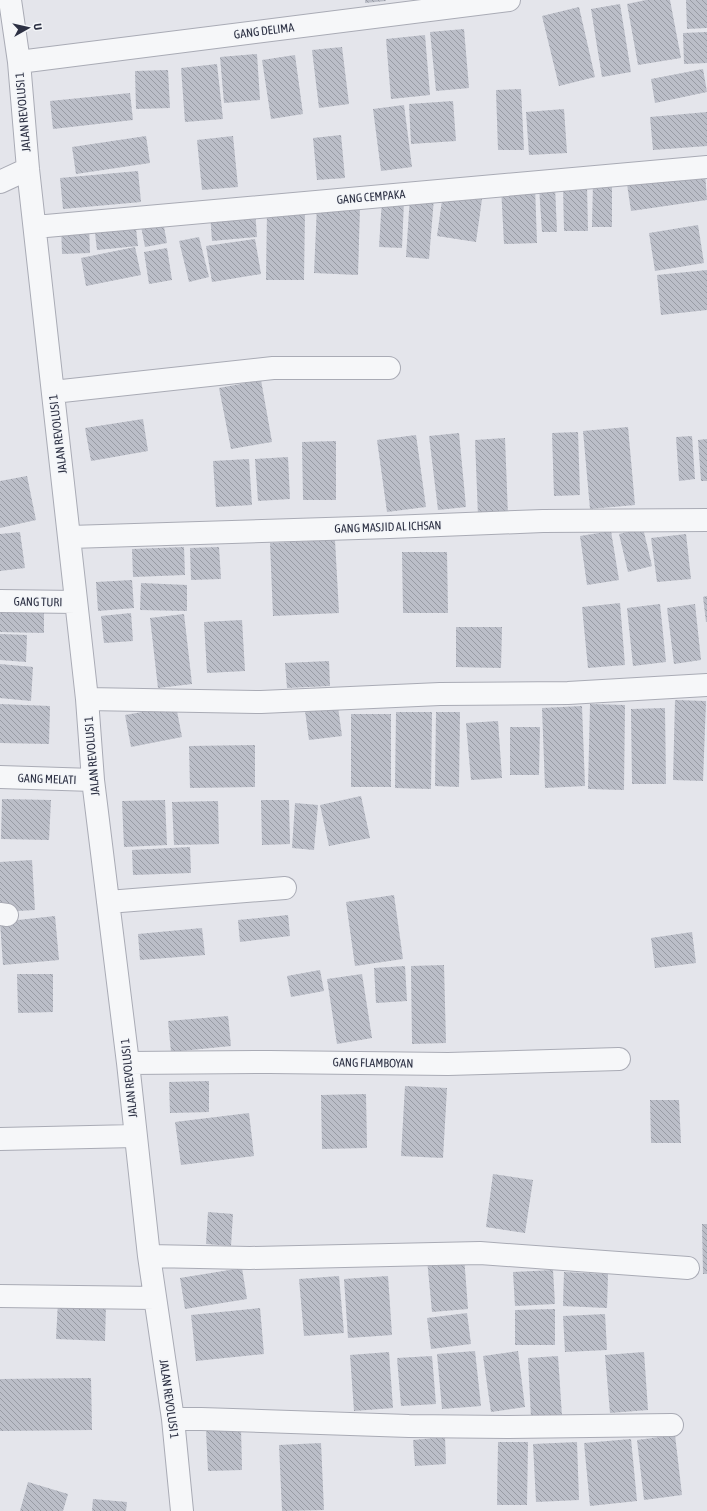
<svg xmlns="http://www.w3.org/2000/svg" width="707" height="1511" viewBox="0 0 707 1511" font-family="'Asap Condensed',sans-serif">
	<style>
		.building { fill: url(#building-back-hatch) }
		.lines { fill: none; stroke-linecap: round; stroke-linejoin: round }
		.minor-casing { stroke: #a9abb5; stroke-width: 24 }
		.minor { stroke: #f6f7f9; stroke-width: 22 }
		.labels { text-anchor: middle; stroke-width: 3; stroke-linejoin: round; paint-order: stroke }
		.street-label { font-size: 12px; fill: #2c3043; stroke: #f3f5f8 }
	</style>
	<defs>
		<pattern id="building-back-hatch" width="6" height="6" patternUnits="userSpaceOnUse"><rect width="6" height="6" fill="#bbbec8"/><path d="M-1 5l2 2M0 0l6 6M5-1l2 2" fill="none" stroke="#989ba4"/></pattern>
	</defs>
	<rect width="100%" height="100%" fill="#e4e5eb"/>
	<!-- building -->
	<path class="building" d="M 365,0 L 386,0 L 386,1 L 365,3 Z
		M 646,0 L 670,0 L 681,58 L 638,65 L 627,4 Z
		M 686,0 L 707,0 L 707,28 L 687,29 Z
		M 620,4 L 631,72 L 602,77 L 591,9 Z
		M 579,7 L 595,77 L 559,86 L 542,16 Z
		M 464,29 L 469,88 L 436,91 L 430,32 Z
		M 707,32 L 707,63 L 684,64 L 683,33 Z
		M 425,35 L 430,95 L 391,99 L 386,39 Z
		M 342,47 L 349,104 L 319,108 L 312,50 Z
		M 257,54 L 260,100 L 224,103 L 220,57 Z
		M 295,55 L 303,114 L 271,119 L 262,60 Z
		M 217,64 L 223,119 L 185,122 L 181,68 Z
		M 703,69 L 707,92 L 655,103 L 651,79 Z
		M 168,70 L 170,108 L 136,109 L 135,71 Z
		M 521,89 L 524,150 L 498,150 L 496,90 Z
		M 130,93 L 133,120 L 53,129 L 50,101 Z
		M 453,101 L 456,141 L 411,144 L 409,104 Z
		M 404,105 L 412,167 L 381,171 L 373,109 Z
		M 564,109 L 567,153 L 529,155 L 526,112 Z
		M 707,112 L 707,146 L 653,150 L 650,117 Z
		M 341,135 L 345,178 L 317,180 L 313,138 Z
		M 146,136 L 150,163 L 76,174 L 72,147 Z
		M 233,136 L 238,187 L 202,190 L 197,140 Z
		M 138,171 L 141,202 L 63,209 L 60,178 Z
		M 705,173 L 707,200 L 631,211 L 627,184 Z
		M 593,182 L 612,182 L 612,227 L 592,227 Z
		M 535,186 L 537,243 L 504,244 L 501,187 Z
		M 555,186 L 557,232 L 542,232 L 539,187 Z
		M 587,186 L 588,231 L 564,231 L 563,187 Z
		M 443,193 L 482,199 L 476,242 L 437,236 Z
		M 410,196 L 434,198 L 429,259 L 406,257 Z
		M 382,199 L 404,200 L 402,248 L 379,247 Z
		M 317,205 L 360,207 L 358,275 L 314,273 Z
		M 255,210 L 257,237 L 212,241 L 210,214 Z
		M 267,210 L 305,211 L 304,280 L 266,280 Z
		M 162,216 L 167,243 L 145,247 L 140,221 Z
		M 135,220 L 138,246 L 97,250 L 94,225 Z
		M 89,225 L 90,253 L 62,254 L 61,226 Z
		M 698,225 L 704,263 L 655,271 L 649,233 Z
		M 199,237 L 209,277 L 189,282 L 179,241 Z
		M 255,239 L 261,274 L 212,282 L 206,246 Z
		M 135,247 L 141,275 L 86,286 L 81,258 Z
		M 167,248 L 172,280 L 149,284 L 144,252 Z
		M 707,270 L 707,310 L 661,315 L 657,275 Z
		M 261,380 L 272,442 L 231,449 L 219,388 Z
		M 143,419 L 148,451 L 91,461 L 85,428 Z
		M 628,427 L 635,505 L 590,509 L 583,431 Z
		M 578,432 L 580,495 L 554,496 L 552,433 Z
		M 459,433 L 466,507 L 438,510 L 429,436 Z
		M 416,435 L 426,507 L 387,512 L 377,440 Z
		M 692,436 L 695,479 L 679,481 L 676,437 Z
		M 505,438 L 508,516 L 478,516 L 475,440 Z
		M 707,439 L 707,481 L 701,481 L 698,440 Z
		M 336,441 L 336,500 L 303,500 L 302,442 Z
		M 288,457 L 290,499 L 258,501 L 255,459 Z
		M 249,459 L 252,505 L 216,507 L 213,461 Z
		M 27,476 L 36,520 L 0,528 L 0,481 Z
		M 643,528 L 652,566 L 628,572 L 619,534 Z
		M 611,531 L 619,580 L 587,585 L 580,536 Z
		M 20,532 L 25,568 L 0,571 L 0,534 Z
		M 686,534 L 691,579 L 657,582 L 651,538 Z
		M 335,540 L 339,613 L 273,616 L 270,543 Z
		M 184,547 L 185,575 L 133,577 L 132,549 Z
		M 219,547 L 221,579 L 191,580 L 190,548 Z
		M 402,552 L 447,552 L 448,613 L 403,613 Z
		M 132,580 L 134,608 L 98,611 L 96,582 Z
		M 141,583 L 187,585 L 187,611 L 140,610 Z
		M 707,596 L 707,622 L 706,622 L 703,597 Z
		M 0,603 L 44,604 L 44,633 L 0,632 Z
		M 620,603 L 625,665 L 588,668 L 582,607 Z
		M 660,604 L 666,662 L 633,666 L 627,608 Z
		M 695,604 L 701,660 L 674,664 L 667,608 Z
		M 131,613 L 133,641 L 104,643 L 101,616 Z
		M 184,614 L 192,684 L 158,688 L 150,618 Z
		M 242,620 L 245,671 L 207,673 L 204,622 Z
		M 456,627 L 502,627 L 501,668 L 456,667 Z
		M 0,634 L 27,635 L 26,662 L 0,660 Z
		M 329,661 L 330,686 L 287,688 L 285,663 Z
		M 0,664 L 33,667 L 31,701 L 0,698 Z
		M 675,700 L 706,701 L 703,781 L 673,780 Z
		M 0,704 L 50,706 L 49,744 L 0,743 Z
		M 590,704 L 625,705 L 624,790 L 588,789 Z
		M 176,706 L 182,737 L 131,747 L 125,715 Z
		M 582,706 L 585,786 L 545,788 L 542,708 Z
		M 338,707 L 342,736 L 309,740 L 305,711 Z
		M 665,708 L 666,784 L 632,784 L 631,709 Z
		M 396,712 L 432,712 L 431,789 L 395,788 Z
		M 436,712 L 460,712 L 459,787 L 435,786 Z
		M 351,714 L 391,714 L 391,787 L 351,787 Z
		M 498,721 L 502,778 L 471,780 L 466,723 Z
		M 510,727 L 540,727 L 539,775 L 510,775 Z
		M 255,745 L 255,787 L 190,788 L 189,746 Z
		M 361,796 L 370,838 L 329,846 L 320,805 Z
		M 2,799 L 51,800 L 49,840 L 1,839 Z
		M 165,800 L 167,845 L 124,847 L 122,801 Z
		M 261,800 L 289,800 L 290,844 L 262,845 Z
		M 218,801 L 219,844 L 174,845 L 172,802 Z
		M 295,803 L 318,805 L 314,850 L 292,848 Z
		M 190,847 L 191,873 L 133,875 L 132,850 Z
		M 32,860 L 35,910 L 0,912 L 0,862 Z
		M 394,895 L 403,959 L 355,966 L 346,902 Z
		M 288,915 L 290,936 L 240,942 L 238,920 Z
		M 55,916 L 59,960 L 3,965 L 0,922 Z
		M 202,928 L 205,955 L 140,960 L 138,934 Z
		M 692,932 L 696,963 L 655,968 L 651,938 Z
		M 444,965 L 446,1043 L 412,1044 L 411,966 Z
		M 405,966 L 407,1001 L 376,1003 L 374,968 Z
		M 320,970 L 324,991 L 291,997 L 287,976 Z
		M 17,974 L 53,974 L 53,1012 L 18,1013 Z
		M 362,974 L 372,1038 L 337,1044 L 327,979 Z
		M 228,1016 L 231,1046 L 171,1052 L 168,1021 Z
		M 209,1081 L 209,1112 L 170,1113 L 169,1082 Z
		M 405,1086 L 447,1088 L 443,1158 L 401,1156 Z
		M 366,1094 L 367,1148 L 322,1149 L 321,1095 Z
		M 650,1100 L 679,1100 L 681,1143 L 651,1143 Z
		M 249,1113 L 254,1156 L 181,1165 L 175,1122 Z
		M 493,1174 L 533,1180 L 525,1233 L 486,1227 Z
		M 208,1212 L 233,1214 L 231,1246 L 206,1244 Z
		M 702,1224 L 707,1224 L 707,1274 L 703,1274 Z
		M 464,1256 L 468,1309 L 432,1312 L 427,1259 Z
		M 242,1268 L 247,1299 L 185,1309 L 180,1278 Z
		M 553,1270 L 555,1304 L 515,1306 L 513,1272 Z
		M 564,1272 L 608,1274 L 607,1308 L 563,1306 Z
		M 339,1276 L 344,1333 L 304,1336 L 299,1279 Z
		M 388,1276 L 392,1335 L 348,1338 L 344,1279 Z
		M 58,1301 L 106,1304 L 105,1341 L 56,1339 Z
		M 260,1308 L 264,1354 L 196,1361 L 191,1315 Z
		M 555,1309 L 555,1345 L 515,1345 L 515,1310 Z
		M 467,1313 L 471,1344 L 431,1349 L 427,1318 Z
		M 605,1314 L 607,1350 L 565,1352 L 563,1316 Z
		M 475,1351 L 481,1406 L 442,1409 L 437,1354 Z
		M 518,1351 L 525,1407 L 491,1412 L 483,1356 Z
		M 389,1352 L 393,1408 L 354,1411 L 350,1355 Z
		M 644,1352 L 648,1410 L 610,1413 L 605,1355 Z
		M 432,1356 L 436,1404 L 401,1406 L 397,1358 Z
		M 558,1356 L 562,1416 L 531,1418 L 528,1358 Z
		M 91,1378 L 92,1430 L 0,1431 L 0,1379 Z
		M 241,1429 L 242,1470 L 208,1471 L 206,1430 Z
		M 675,1435 L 682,1495 L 644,1500 L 637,1440 Z
		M 445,1437 L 446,1464 L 415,1466 L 413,1440 Z
		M 631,1439 L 637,1501 L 590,1506 L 584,1443 Z
		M 498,1442 L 528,1442 L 527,1505 L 497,1505 Z
		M 577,1442 L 579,1500 L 536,1502 L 533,1444 Z
		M 321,1443 L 324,1510 L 282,1511 L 279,1445 Z
		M 28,1482 L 68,1494 L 63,1511 L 20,1511 Z
		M 93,1499 L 127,1502 L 126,1511 L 92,1511 Z"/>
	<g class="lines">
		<!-- minor casing -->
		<g class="minor-casing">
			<path id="minor" d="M 10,0 L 19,62 L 28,169 L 87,699 L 93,780 L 128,1063 L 149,1256 L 173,1419 L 182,1511
				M 19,62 L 509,0
				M 0,182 L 28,169
				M 35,227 L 707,167
				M 53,392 L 273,368 L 389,368
				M 70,537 L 390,527 L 543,521 L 707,520
				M 0,601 L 76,602
				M 87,699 L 261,702 L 440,694 L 568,693 L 707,685
				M 0,777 L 93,780
				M 108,902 L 285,888
				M 0,914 L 7,915
				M 128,1063 L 269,1062 L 448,1064 L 619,1059
				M 0,1139 L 135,1136
				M 149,1256 L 250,1258 L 480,1253 L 688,1268
				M 0,1296 L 155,1298
				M 173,1419 L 201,1419 L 409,1426 L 507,1427 L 672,1425"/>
		</g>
		<!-- minor -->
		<use href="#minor" class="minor"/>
	</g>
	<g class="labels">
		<!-- street labels -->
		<g class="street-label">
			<text transform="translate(264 31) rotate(-7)" y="4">GANG DELIMA</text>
			<text transform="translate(23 112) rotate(-95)" y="4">JALAN REVOLUSI 1</text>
			<text transform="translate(371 197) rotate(-5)" y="4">GANG CEMPAKA</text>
			<text transform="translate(58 434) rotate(-97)" y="4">JALAN REVOLUSI 1</text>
			<text transform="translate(388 527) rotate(-2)" y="4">GANG MASJID AL ICHSAN</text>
			<text transform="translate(38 602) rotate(1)" y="4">GANG TURI</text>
			<text transform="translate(92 756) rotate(-95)" y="4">JALAN REVOLUSI 1</text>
			<text transform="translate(47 779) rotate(2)" y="4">GANG MELATI</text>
			<text transform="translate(373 1063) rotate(1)" y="4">GANG FLAMBOYAN</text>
			<text transform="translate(129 1078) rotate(-96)" y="4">JALAN REVOLUSI 1</text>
			<text transform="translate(169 1399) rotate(82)" y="4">JALAN REVOLUSI 1</text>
		</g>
	</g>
	<!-- north arrow -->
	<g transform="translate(28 28) rotate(82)" stroke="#f3f5f8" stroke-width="3" paint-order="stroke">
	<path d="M0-3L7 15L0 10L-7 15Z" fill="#2c3043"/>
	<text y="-6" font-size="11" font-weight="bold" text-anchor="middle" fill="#2c3043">U</text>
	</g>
</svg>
